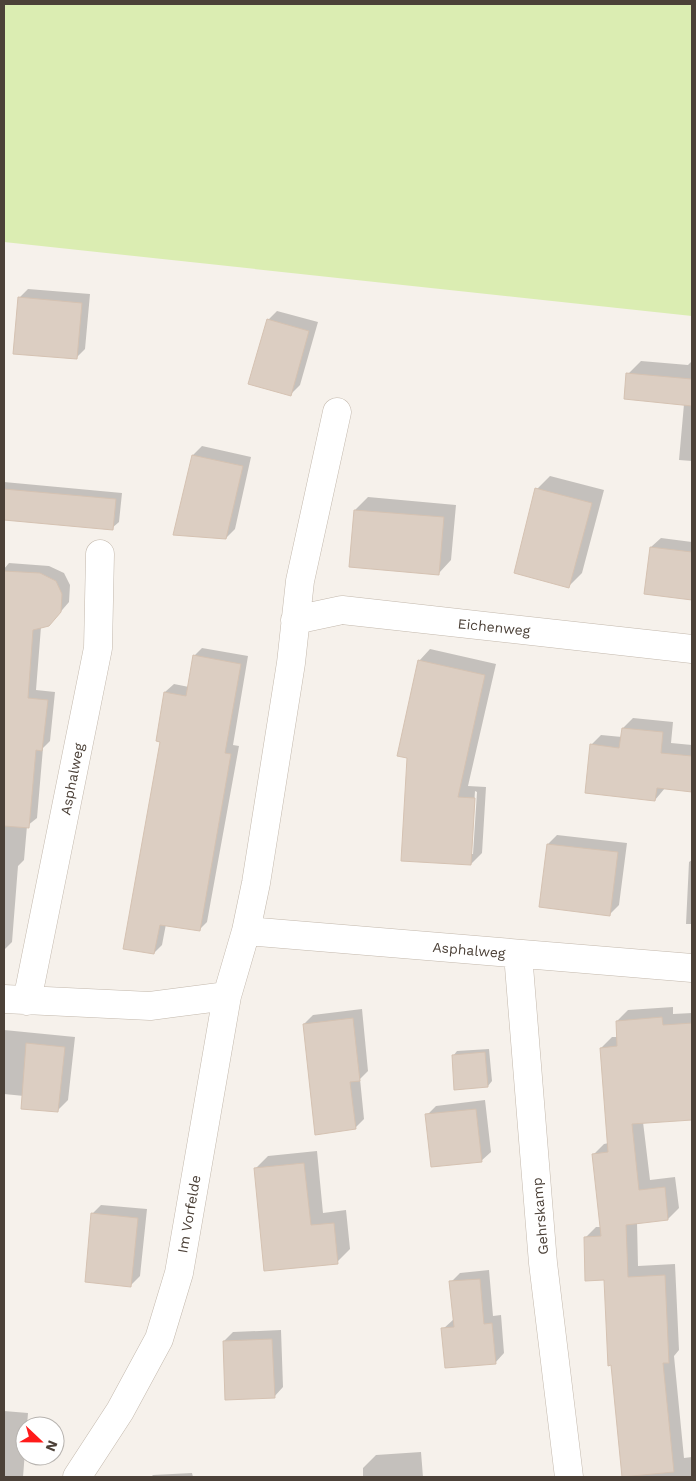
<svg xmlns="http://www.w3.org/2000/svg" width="696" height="1481" viewBox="0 0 696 1481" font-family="'Work Sans',sans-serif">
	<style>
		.green { fill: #dbedb2 }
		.shadow { fill: #0003; fill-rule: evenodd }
		.building { fill: #dccec2; stroke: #d5c2b2 }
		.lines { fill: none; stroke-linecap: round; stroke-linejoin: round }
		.minor-casing { stroke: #c3b8ac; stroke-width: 29 }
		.minor { stroke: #fff; stroke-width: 28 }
		.labels { text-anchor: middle; stroke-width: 4; stroke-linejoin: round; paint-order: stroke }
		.street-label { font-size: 14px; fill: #4c4138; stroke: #fff }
	</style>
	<rect width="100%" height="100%" fill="#f6f1eb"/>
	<!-- green -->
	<path class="green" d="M 4,4 L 692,4 L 692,316 L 4,242 Z"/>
	<!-- shadow -->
	<path class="shadow" d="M 28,289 L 90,294 L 85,349 L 76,358 L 19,298 Z
		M 277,311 L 318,322 L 300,385 L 291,394 L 268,320 Z
		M 641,361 L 688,365 L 692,361 L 692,461 L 679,460 L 684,404 L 628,374 Z
		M 202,446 L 251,457 L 235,529 L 226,538 L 175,534 L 193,455 Z
		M 550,476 L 604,490 L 582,573 L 569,586 L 537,489 Z
		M 4,482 L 122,493 L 119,522 L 112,528 L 4,519 Z
		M 368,497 L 456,505 L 451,560 L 439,573 L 355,510 Z
		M 661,538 L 692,542 L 692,599 L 646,593 L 651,547 Z
		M 9,563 L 49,566 L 64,573 L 70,585 L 69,602 L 57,616 L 41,627 L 36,690 L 55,692 L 50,741 L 43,748 L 37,818 L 27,826 L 24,860 L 18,866 L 12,942 L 4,950 L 4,569 Z
		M 202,648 L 248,656 L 233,745 L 239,746 L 207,922 L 199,930 L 166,924 L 162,945 L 154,953 L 165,692 L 174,684 L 189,687 L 194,656 Z
		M 430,649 L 496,664 L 468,786 L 486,787 L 482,853 L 471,864 L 419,661 ZM 475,791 L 477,792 L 473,854 L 471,854 Z
		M 633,718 L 673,722 L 671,743 L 692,745 L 691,791 L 665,788 L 655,800 L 591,745 L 601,735 L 622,737 L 623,728 Z
		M 557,835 L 627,843 L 619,905 L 610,914 L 548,844 Z
		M 692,860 L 692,924 L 686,924 L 689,862 Z
		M 673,1007 L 673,1014 L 692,1013 L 692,1118 L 643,1122 L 650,1180 L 675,1177 L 679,1208 L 668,1219 L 637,1222 L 638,1266 L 675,1264 L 679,1350 L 674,1356 L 684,1458 L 692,1457 L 692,1477 L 623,1477 L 605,1278 L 585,1238 L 596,1227 L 601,1227 L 593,1155 L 604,1144 L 609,1143 L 601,1048 L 612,1037 L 618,1037 L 617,1021 L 628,1010 Z
		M 362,1009 L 368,1071 L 360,1079 L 364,1119 L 355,1128 L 304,1024 L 313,1015 Z
		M 4,1030 L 75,1037 L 68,1100 L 57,1111 L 24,1096 L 4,1094 Z
		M 489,1049 L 492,1081 L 488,1086 L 453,1056 L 457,1051 Z
		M 485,1100 L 491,1152 L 481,1161 L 427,1115 L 436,1106 Z
		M 317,1151 L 323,1213 L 346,1210 L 350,1249 L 337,1262 L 255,1169 L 268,1156 Z
		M 101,1205 L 147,1209 L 140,1276 L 131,1285 L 92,1214 Z
		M 489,1270 L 493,1316 L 501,1315 L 504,1353 L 495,1363 L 443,1329 L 454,1319 L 451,1282 L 460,1273 Z
		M 281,1330 L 283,1387 L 274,1397 L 224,1341 L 233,1332 Z
		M 4,1411 L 28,1413 L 23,1477 L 4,1477 Z
		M 421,1452 L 423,1477 L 363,1477 L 363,1468 L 376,1455 Z
		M 192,1473 L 193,1477 L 151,1477 L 153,1475 Z"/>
	<!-- building -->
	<path class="building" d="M 18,297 L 82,303 L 77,359 L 13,354 Z
		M 267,319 L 309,331 L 291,396 L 248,384 Z
		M 626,373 L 692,379 L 692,406 L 624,399 Z
		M 192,455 L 243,466 L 226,539 L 173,535 Z
		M 535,488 L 592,503 L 569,588 L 514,573 Z
		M 4,489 L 116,499 L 113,530 L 4,520 Z
		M 354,510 L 444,517 L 439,575 L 349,567 Z
		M 650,547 L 692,552 L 692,600 L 644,594 Z
		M 4,571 L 40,573 L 56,581 L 62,594 L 61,612 L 49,626 L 33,630 L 28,698 L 48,700 L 42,751 L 36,750 L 29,828 L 4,826 Z
		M 193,655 L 241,664 L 225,753 L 231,754 L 200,931 L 160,925 L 154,954 L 123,949 L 160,742 L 156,741 L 164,692 L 186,696 Z
		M 418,660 L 485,675 L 458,797 L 475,798 L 471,865 L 401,861 L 407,758 L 397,756 Z
		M 622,728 L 663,732 L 661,753 L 692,756 L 692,792 L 657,788 L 655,801 L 585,793 L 590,744 L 619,748 Z
		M 547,844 L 618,852 L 610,916 L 539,907 Z
		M 662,1017 L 663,1025 L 692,1023 L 692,1120 L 632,1124 L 639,1190 L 665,1187 L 668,1220 L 626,1225 L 628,1277 L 665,1275 L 669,1363 L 663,1363 L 674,1472 L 622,1477 L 611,1365 L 608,1366 L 604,1280 L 585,1281 L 584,1237 L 601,1236 L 592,1154 L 608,1152 L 600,1048 L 617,1046 L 616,1021 Z
		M 353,1018 L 360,1081 L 350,1082 L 356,1129 L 315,1135 L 303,1024 Z
		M 26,1043 L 65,1047 L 58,1112 L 21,1109 Z
		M 485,1052 L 488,1087 L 454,1090 L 452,1055 Z
		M 476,1109 L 482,1162 L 431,1167 L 425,1114 Z
		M 304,1163 L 311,1225 L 334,1223 L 338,1264 L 264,1271 L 254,1168 Z
		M 91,1213 L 138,1218 L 131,1287 L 85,1282 Z
		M 480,1279 L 484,1324 L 492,1323 L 496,1364 L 445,1368 L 441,1328 L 454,1327 L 449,1281 Z
		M 272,1339 L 275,1398 L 225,1400 L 223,1341 Z"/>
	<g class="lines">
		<!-- minor casing -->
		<g class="minor-casing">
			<path id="minor" d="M 295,620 L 342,610 L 692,649
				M 246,931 L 692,968
				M 518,954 L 543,1263 L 569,1477
				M 4,999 L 150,1006 L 227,996
				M 27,1001 L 98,648 L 100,554
				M 77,1477 L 120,1411 L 159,1339 L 179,1273 L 227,996 L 246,931 L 256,883 L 291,663 L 300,581 L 337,412"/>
		</g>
		<!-- minor -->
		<use href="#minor" class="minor"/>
	</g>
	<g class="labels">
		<!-- street labels -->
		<g class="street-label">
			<text transform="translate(494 627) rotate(6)" y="5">Eichenweg</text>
			<text transform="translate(72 779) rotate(-79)" y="5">Asphalweg</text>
			<text transform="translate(469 950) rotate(5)" y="5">Asphalweg</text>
			<text transform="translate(189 1214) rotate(-80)" y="5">Im Vorfelde</text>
			<text transform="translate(540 1216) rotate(-95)" y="5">Gehrskamp</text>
		</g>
	</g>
	<!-- border -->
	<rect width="696" height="1481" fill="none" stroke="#4c4138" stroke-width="10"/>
	<!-- north arrow -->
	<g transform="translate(40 1441) rotate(112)"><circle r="24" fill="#ffffff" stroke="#b7b3af"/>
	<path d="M0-4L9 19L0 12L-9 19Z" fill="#ff1b1a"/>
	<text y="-8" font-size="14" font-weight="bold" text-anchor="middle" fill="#4c4138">N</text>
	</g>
</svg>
